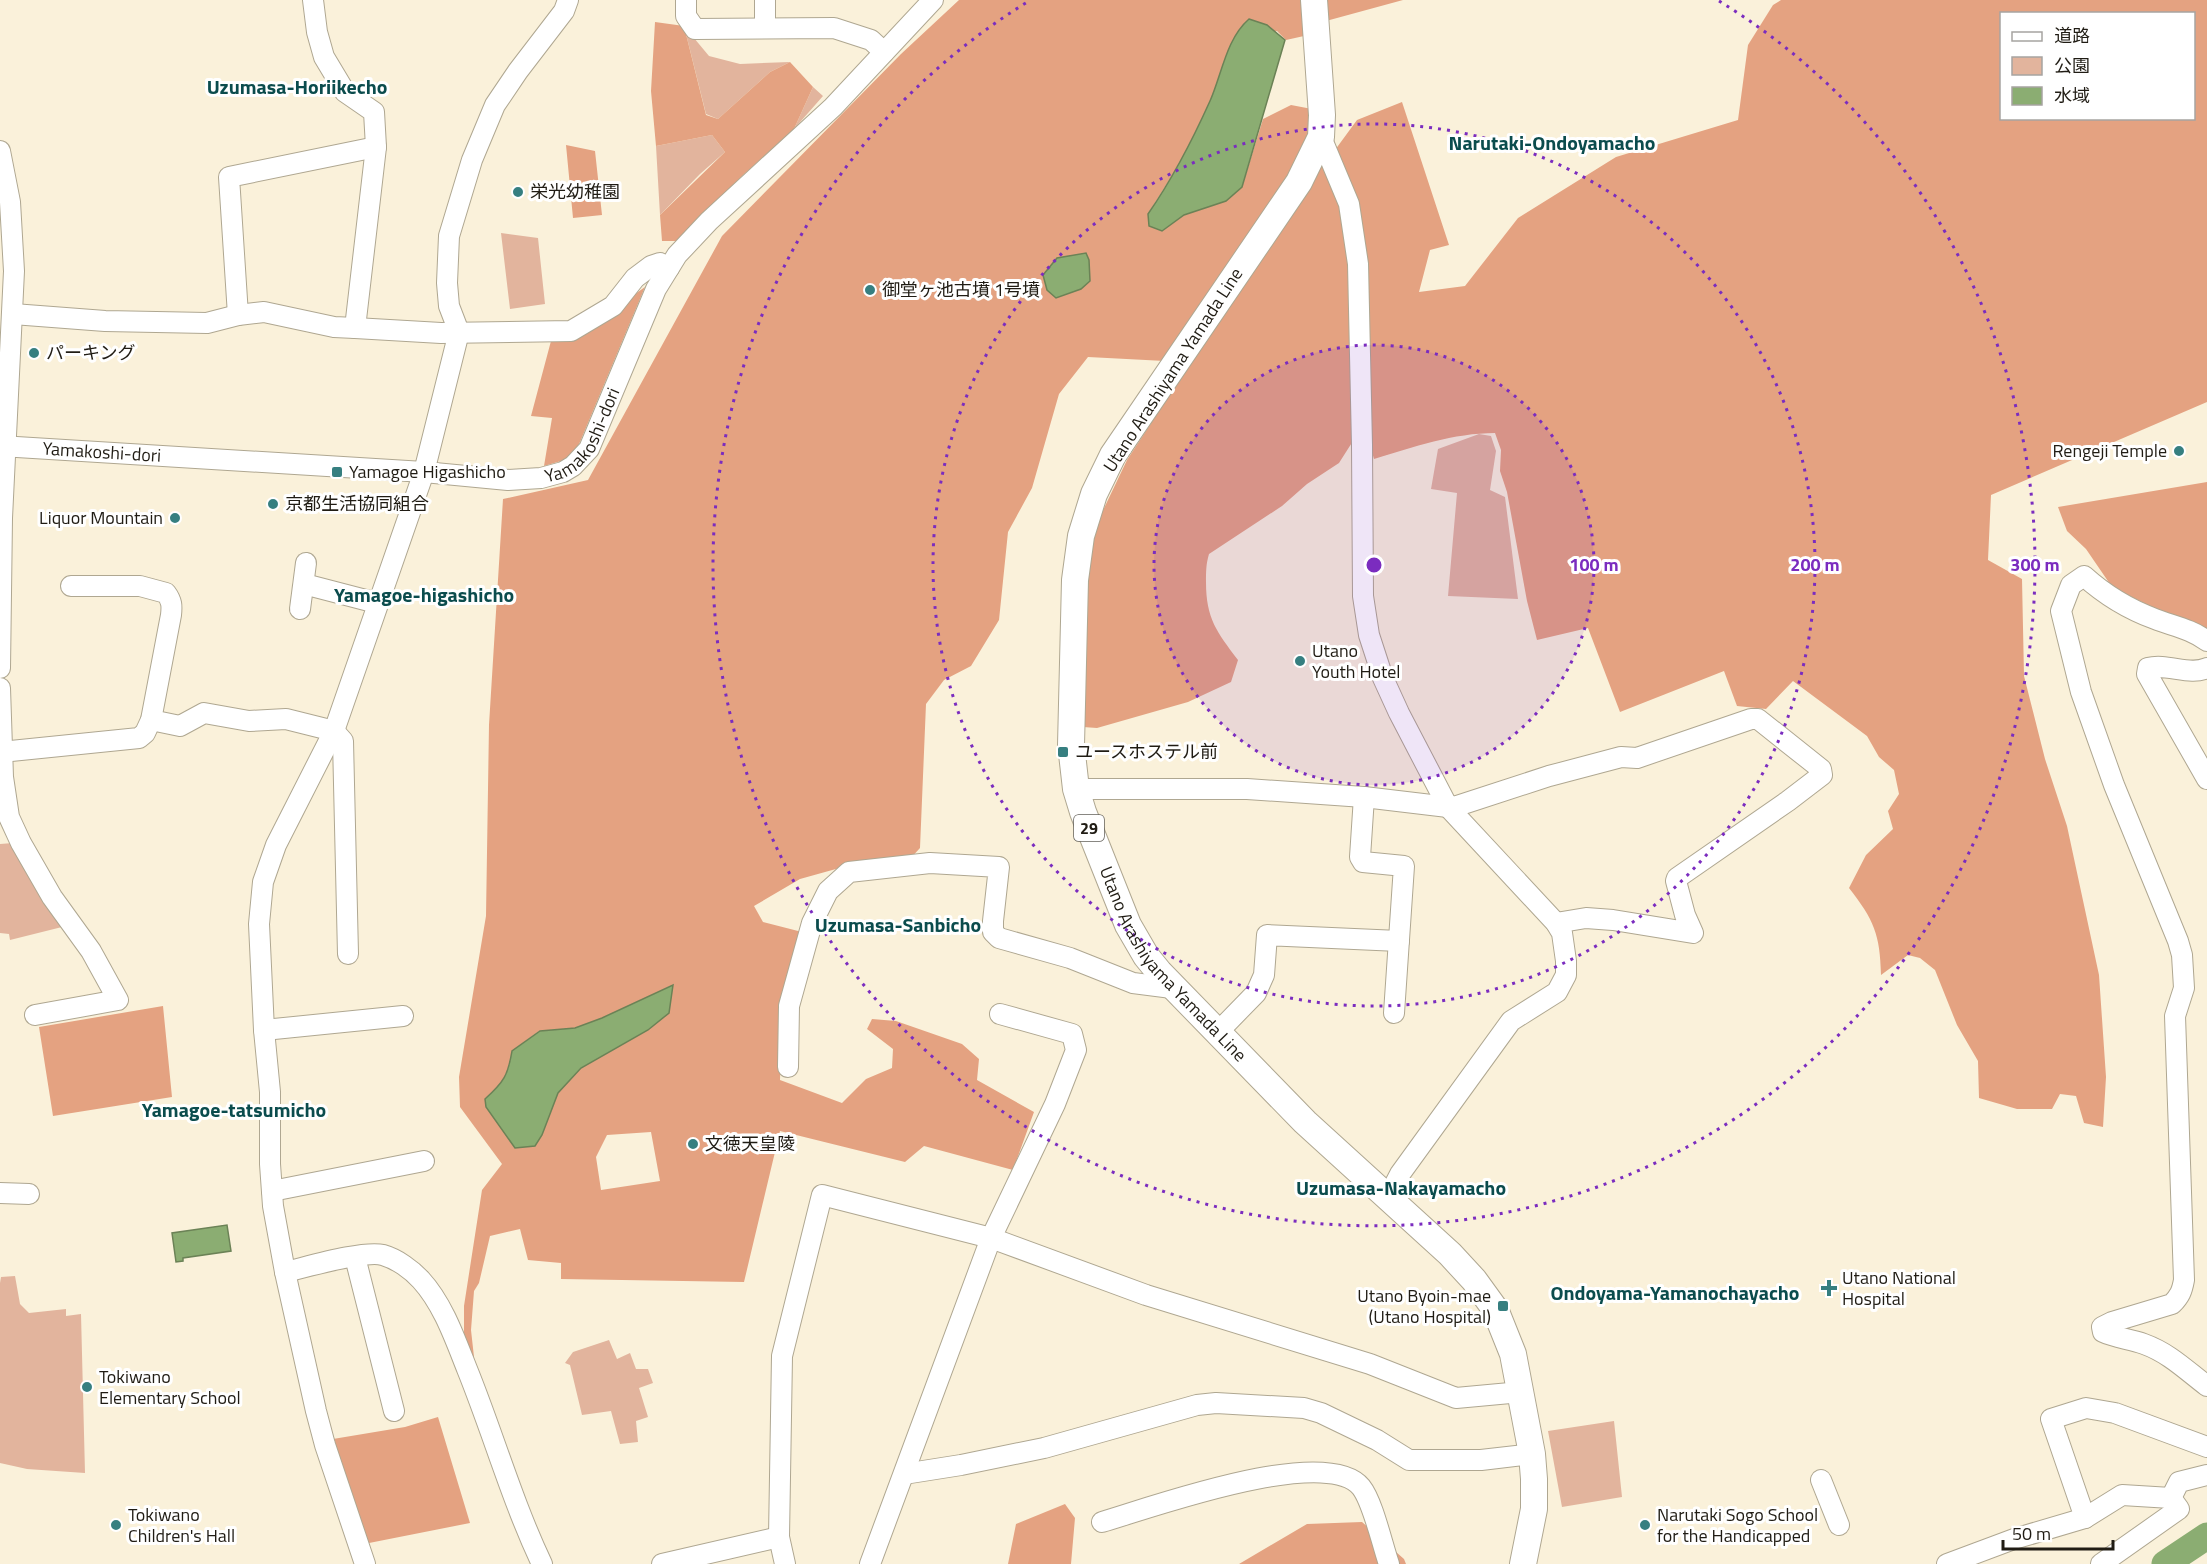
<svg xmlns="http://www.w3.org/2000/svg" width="2207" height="1564" viewBox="0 0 2207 1564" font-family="'Titillium Web','Noto Sans JP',sans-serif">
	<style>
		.green { fill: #e2b49d }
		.forest { fill: #e4a281; fill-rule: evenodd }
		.water { fill: #8bad72; stroke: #6b8256; stroke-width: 1.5 }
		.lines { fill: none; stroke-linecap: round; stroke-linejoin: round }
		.river { stroke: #8bad72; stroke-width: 27 }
		.minor-casing { stroke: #afa791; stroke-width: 22 }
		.major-casing { stroke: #afa791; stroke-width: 28 }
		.minor { stroke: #fff; stroke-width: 20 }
		.major { stroke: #fff; stroke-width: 26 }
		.ring { fill: none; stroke: #7b2cbf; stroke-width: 3; stroke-dasharray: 3 6 }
		.poi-dot { fill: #367f80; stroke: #fff; stroke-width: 2 }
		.labels { text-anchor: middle; stroke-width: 6; stroke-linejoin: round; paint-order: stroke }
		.shield { fill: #fff; stroke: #63605a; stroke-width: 1.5 }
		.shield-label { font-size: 16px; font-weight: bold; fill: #201c14 }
		.poi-label { font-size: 18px; fill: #201c14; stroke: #fff; text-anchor: start }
		.street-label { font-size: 18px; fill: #201c14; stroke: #fff }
		.neighbourhood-label { font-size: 20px; font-weight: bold; fill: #0b4c4d; stroke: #fff }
		.centre { fill: #7b2cbf; stroke: #fff; stroke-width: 3 }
		.ring-label { font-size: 18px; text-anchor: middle; font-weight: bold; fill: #7b2cbf; stroke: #fff; stroke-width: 6; stroke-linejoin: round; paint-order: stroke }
	</style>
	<rect width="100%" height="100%" fill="#faf1da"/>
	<!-- green -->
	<path class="green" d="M 684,26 L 709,56 L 740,64 L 790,62 L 770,72 L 718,119 L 706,114 Z
		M 813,87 L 823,96 L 794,129 Z
		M 712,135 L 725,152 L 700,174 L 660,215 L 656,146 Z
		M 501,233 L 538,238 L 545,304 L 510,309 Z
		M 1479,434 L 1491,436 L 1496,451 L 1490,490 L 1505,497 L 1518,599 L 1448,596 L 1457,493 L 1431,489 L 1438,449 Z
		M 13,843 L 62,927 L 10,940 L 9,934 L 0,933 L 0,844 Z
		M 15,1276 L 20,1304 L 29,1313 L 66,1309 L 66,1316 L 81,1314 L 85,1473 L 27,1469 L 0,1463 L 0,1283 L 1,1277 Z
		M 609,1340 L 617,1359 L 630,1353 L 636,1369 L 648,1369 L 653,1383 L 639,1388 L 648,1417 L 636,1421 L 638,1442 L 620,1444 L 611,1411 L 582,1415 L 570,1365 L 565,1363 L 573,1352 Z
		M 1614,1421 L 1622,1497 L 1562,1507 L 1548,1431 Z"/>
	<!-- forest -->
	<path class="forest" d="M 959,0 L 1403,0 L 1304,27 L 1304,36 L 1286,40 L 1277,31 L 1231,44 L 1212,98 L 1188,150 L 1148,214 L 1162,231 L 1184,215 L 1226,201 L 1242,187 L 1263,119 L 1291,105 L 1312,109 L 1303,165 L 1165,361 L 1088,357 L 1059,394 L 1032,488 L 1008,532 L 999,620 L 971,666 L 944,680 L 926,704 L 920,848 L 908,861 L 843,867 L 800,879 L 754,906 L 763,922 L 802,932 L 782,1017 L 780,1080 L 842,1103 L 866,1079 L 892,1068 L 893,1049 L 867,1029 L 872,1019 L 896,1021 L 962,1044 L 979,1059 L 977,1080 L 1034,1112 L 1013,1170 L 924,1146 L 905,1162 L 780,1131 L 744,1282 L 561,1279 L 561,1263 L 528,1260 L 520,1229 L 490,1236 L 479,1283 L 474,1291 L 471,1330 L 475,1366 L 464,1342 L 464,1306 L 482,1190 L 502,1164 L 460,1107 L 459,1077 L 486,916 L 489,725 L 503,499 L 588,480 L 722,236 L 901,54 ZM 673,985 L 648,1030 L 581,1068 L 558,1093 L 542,1135 L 486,1098 C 504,1082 508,1075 512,1051 L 539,1031 L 575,1028 L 602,1018 ZM 651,1132 L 660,1181 L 601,1190 L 596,1157 L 607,1135 Z
		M 1781,0 L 2207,0 L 2207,402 L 1991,495 L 1988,560 L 2022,579 L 2024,676 L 2045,759 L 2067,826 L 2099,975 L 2106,1077 L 2103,1127 L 2084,1123 L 2076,1096 L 2060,1094 L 2052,1109 L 2017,1109 L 1979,1098 L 1978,1061 L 1957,1025 L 1935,970 L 1920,958 L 1908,955 L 1881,975 C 1880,934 1874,920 1849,888 L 1866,855 L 1893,829 L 1888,811 L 1899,794 L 1894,770 L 1879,757 L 1867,736 L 1793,681 L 1766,709 L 1737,706 L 1724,671 L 1620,712 L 1588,628 L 1537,640 L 1527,601 L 1507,492 L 1500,471 L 1501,450 L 1495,433 C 1454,433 1413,447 1374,459 L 1370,445 L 1335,150 L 1357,120 L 1402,102 L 1449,245 L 1430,250 L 1419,292 L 1465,286 L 1518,218 L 1616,157 L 1738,120 L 1748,45 L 1773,5 ZM 2002,14 L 2194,14 L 2194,118 L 2002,118 Z
		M 655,22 L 684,26 L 706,115 L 718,119 L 770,72 L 790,62 L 813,87 L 794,129 L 741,177 L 676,241 L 662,241 L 660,215 L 725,152 L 712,135 L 656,146 L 651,91 Z
		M 566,145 L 595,151 L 602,215 L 573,218 Z
		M 1323,161 L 1342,206 L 1351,266 L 1353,441 L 1339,463 L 1307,484 L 1282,506 L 1209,554 C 1206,564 1206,572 1206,582 C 1206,619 1217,632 1238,660 L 1231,682 L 1188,702 L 1097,728 L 1083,727 L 1086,584 L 1097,523 L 1127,460 Z
		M 645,287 L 580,442 L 571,458 L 544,466 L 552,418 L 531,416 L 551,341 L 573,338 Z
		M 2207,482 L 2207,635 L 2112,587 L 2086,549 L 2067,531 L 2058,507 Z
		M 163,1006 L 172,1097 L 53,1116 L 39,1027 Z
		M 438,1417 L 470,1523 L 364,1544 L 327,1440 L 405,1427 Z
		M 1065,1504 L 1075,1518 L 1071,1564 L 1008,1564 L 1016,1524 Z
		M 1362,1522 L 1404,1559 L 1406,1564 L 1239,1564 L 1307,1524 Z"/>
	<!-- water -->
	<path class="water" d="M 1249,19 L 1267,25 L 1285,40 L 1242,187 L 1226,201 L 1184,215 L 1162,231 L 1149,226 L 1148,214 C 1173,178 1192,141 1210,101 C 1222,74 1226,39 1249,19 Z
		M 1086,253 L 1089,260 L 1090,281 L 1081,289 L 1056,298 L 1047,290 L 1043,275 L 1057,258 Z
		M 673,985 L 669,1013 L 648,1030 L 581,1068 L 558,1093 L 542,1135 L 535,1146 L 515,1148 L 486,1107 L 485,1099 C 504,1082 508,1075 512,1051 L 540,1031 L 575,1028 L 602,1018 Z
		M 227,1225 L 231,1251 L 183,1258 L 183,1261 L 176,1262 L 172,1233 Z"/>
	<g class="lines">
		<!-- river -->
		<path class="river" d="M 2165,1564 L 2207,1536"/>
		<!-- minor casing -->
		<g class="minor-casing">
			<g id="minor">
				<path d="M 313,0 L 317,32 L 324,57 L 345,92 L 374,112 L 376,147 L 355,328"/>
				<path d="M 686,0 L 686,16 L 695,29 L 834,28 L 871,40 L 884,52"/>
				<path d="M 765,0 L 765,28"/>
				<path d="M 1321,137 L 1349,204 L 1358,264 L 1362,445 L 1363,596 L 1369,635 L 1383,678 L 1399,713 L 1448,807 L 1556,923 L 1562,933 L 1566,961 L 1566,975 L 1557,992 L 1511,1021 L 1400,1174 L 1387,1199"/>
				<path d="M 0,151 L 10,202 L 14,271 L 2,518 L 0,668"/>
				<path d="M 13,314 L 105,321 L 207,323 L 238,315 L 264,312 L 334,327 L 355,328 L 441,333 L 571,331 L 613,306 L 635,278 L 651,266 L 660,263 L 669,268"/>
				<path d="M 238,315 L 229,177 L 376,147"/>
				<path id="s1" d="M 0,446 L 424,472 L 508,480 L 541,478 L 563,472 L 573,466 L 589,449 L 656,289 L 677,255 L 709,221 L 833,107 L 933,0"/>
				<path d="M 304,584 L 377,603"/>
				<path d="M 300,609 L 306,563"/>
				<path d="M 2207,641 C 2191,629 2173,626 2155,619 C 2128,609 2105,595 2084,576 L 2071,585 L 2061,611 L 2081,692 L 2114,785 L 2178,941 L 2182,955 L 2184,988 L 2175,1016 L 2184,1280 C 2182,1291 2180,1296 2172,1304 L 2112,1322 L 2102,1327 L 2103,1332 C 2116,1338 2130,1339 2144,1344 C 2169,1353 2186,1370 2207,1386"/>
				<path d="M 2207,668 C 2190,676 2167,663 2148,668 L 2147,674 L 2207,779"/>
				<path d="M 0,688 L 3,777 L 9,817 L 21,843 L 52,897 L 91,951 L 118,1000 L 35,1015"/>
				<path d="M 151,720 L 180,726 L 204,713 L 249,721 L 286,719 L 334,731 L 343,741 L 348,954"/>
				<path d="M 1,752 L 139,738 L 145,733 L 151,720 L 171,615 C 172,606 172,601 166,593 L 140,586 L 71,586"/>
				<path d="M 1076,789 L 1247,789 L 1364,797 L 1448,807 L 1457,806 L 1549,776 L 1621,757 L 1637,758 L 1751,719 L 1758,719 L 1821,769 L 1822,775 L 1788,801 L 1677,878 L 1676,881 L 1685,915 L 1693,933 L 1613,920 L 1586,918 L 1556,923"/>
				<path d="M 1364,797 L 1360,857 L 1363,862 L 1404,866 L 1394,1013"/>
				<path d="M 264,1030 L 403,1016"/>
				<path d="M 1217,1033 L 1256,993 L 1264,975 L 1267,935 L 1399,941"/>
				<path d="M 788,1067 L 789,1006 L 812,923 L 828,891 L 849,872 L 930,863 L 999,867 L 993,921 L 993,932 L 999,938 L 1070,958 L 1133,983 L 1172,988"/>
				<path d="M 272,1191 L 424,1161"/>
				<path d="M 0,1193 L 29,1194"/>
				<path d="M 355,1257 L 394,1411"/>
				<path d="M 285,1272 C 307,1267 364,1250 383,1255 C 397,1259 412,1270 421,1280 C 443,1304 455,1339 467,1369 C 493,1433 512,1501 542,1564"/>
				<path d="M 904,1474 L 961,1465 L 1044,1448 L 1197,1405 L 1216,1403 L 1304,1408 L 1321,1413 L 1377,1440 L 1409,1460 L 1481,1460 L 1532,1454"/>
				<path d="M 1821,1480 L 1839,1525"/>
				<path d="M 2171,1498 L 2179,1482 L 2207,1475"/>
				<path d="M 2085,1518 L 2051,1419 L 2086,1408 L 2115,1413 L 2207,1447"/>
				<path d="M 1102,1522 C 1150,1508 1326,1444 1361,1487 C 1373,1502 1382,1544 1389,1564"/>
				<path d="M 365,1564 L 325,1445 L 316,1411 L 285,1272 L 273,1206 L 270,1164 L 270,1092 L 264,1030 L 259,924 L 263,882 L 276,845 L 334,731 L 424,472 L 459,332 L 449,306 L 447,283 L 449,236 L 472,160 L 495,105 L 518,71 L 564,11 L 568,0"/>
				<path d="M 662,1564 L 779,1537"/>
				<path d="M 785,1564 L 779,1537 L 782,1356 L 822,1195 L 991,1238 L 1146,1295 L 1370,1364 L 1456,1398 L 1521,1392"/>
				<path d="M 870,1564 L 991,1238 L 1055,1104 L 1076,1050 L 1072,1034 L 1000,1014"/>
				<path d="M 1947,1564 L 2014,1539 L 2085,1518 L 2122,1495 L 2171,1498"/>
				<path d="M 2101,1564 L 2179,1509 L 2171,1498"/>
			</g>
		</g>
		<!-- major casing -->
		<g class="major-casing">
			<g id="major">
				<path id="s2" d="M 1314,0 L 1322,115 L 1321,137 L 1299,182 L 1113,455 L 1094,494 L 1081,536 L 1075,580 L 1071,745 L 1076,789 L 1083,812 L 1128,925 L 1146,956 L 1159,972 L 1305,1122 L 1450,1254 L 1474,1280 L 1495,1309 L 1513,1354 L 1532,1454 L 1534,1479 L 1534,1509 L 1523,1564"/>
			</g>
		</g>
		<!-- minor -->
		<use href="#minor" class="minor"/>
		<!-- major -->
		<use href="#major" class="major"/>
	</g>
	<!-- distance rings -->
	<circle cx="1374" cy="565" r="220" fill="#7b2cbf" fill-opacity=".12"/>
	<g class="ring">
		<circle cx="1374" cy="565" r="220"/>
		<circle cx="1374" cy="565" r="441"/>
		<path d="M1719 1A661 661 0 1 1 1029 1"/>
	</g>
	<!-- markers -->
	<g class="poi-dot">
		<circle cx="518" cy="192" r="6"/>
		<circle cx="870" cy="290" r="6"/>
		<circle cx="34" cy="353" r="6"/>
		<circle cx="2179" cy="451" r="6"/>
		<rect x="331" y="466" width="12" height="12" rx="3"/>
		<circle cx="273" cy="504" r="6"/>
		<circle cx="175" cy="518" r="6"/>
		<circle cx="1300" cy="661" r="6"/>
		<rect x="1057" y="746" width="12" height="12" rx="3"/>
		<circle cx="693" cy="1144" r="6"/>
		<path d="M1826 1279h6v6h6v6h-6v6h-6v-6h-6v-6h6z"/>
		<rect x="1497" y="1300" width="12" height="12" rx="3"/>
		<circle cx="87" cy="1387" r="6"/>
		<circle cx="116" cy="1525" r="6"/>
		<circle cx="1645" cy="1525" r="6"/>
	</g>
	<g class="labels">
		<!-- shield labels -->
		<rect class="shield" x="1074" y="815" width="30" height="26" rx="4.5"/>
		<g class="shield-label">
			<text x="1089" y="834">29</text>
		</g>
		<!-- poi labels -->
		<g class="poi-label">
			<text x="530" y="198">栄光幼稚園</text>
			<text x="882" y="296">御堂ヶ池古墳 1号墳</text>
			<text x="46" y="359">パーキング</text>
			<text x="2167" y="457" text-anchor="end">Rengeji Temple</text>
			<text x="349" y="478">Yamagoe Higashicho</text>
			<text x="285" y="510">京都生活協同組合</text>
			<text x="163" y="524" text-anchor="end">Liquor Mountain</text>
			<text x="1312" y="657">Utano<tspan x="1312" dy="21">Youth Hotel</tspan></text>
			<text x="1075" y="758">ユースホステル前</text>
			<text x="705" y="1150">文徳天皇陵</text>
			<text x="1842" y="1284">Utano National<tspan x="1842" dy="21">Hospital</tspan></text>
			<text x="1491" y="1302" text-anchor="end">Utano Byoin-mae<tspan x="1491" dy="21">(Utano Hospital)</tspan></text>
			<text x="99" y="1383">Tokiwano<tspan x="99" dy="21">Elementary School</tspan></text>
			<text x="128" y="1521">Tokiwano<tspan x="128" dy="21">Children's Hall</tspan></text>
			<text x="1657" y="1521">Narutaki Sogo School<tspan x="1657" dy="21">for the Handicapped</tspan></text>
		</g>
		<!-- street labels -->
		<g class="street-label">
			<text transform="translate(1173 370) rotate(-57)" y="6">Utano Arashiyama Yamada Line</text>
			<text dy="6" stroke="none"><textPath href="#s1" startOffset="606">Yamakoshi-dori</textPath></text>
			<text dy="6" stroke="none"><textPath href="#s1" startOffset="102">Yamakoshi-dori</textPath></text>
			<text dy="6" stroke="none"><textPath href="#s2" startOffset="1062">Utano Arashiyama Yamada Line</textPath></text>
		</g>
		<!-- neighbourhood labels -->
		<g class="neighbourhood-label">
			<text x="297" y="94">Uzumasa-Horiikecho</text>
			<text x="1552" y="150">Narutaki-Ondoyamacho</text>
			<text x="424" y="602">Yamagoe-higashicho</text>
			<text x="898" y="932">Uzumasa-Sanbicho</text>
			<text x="234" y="1117">Yamagoe-tatsumicho</text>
			<text x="1401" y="1195">Uzumasa-Nakayamacho</text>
			<text x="1675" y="1300">Ondoyama-Yamanochayacho</text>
		</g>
	</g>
	<circle cx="1374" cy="565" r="9" class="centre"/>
	<g class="ring-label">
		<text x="1594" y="571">100 m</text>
		<text x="1815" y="571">200 m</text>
		<text x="2035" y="571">300 m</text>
	</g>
	<!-- legend -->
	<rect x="2000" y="12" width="195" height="108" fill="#ffffff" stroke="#a6a4a1" stroke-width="1.5"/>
	<rect x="2012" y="32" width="30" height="9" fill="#ffffff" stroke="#a6a4a1" stroke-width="1.5"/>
	<text x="2054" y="42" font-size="18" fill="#201c14">道路</text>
	<rect x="2012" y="57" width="30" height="18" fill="#e2b49d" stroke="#a6a4a1" stroke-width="1.5"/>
	<text x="2054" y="72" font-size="18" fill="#201c14">公園</text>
	<rect x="2012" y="87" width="30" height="18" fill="#8bad72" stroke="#a6a4a1" stroke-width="1.5"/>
	<text x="2054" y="102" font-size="18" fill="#201c14">水域</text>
	<!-- scale -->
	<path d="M2003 1540v9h110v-9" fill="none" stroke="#201c14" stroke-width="3"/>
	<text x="2012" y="1540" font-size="18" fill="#201c14" stroke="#ffffff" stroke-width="4.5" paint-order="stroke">50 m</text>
</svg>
